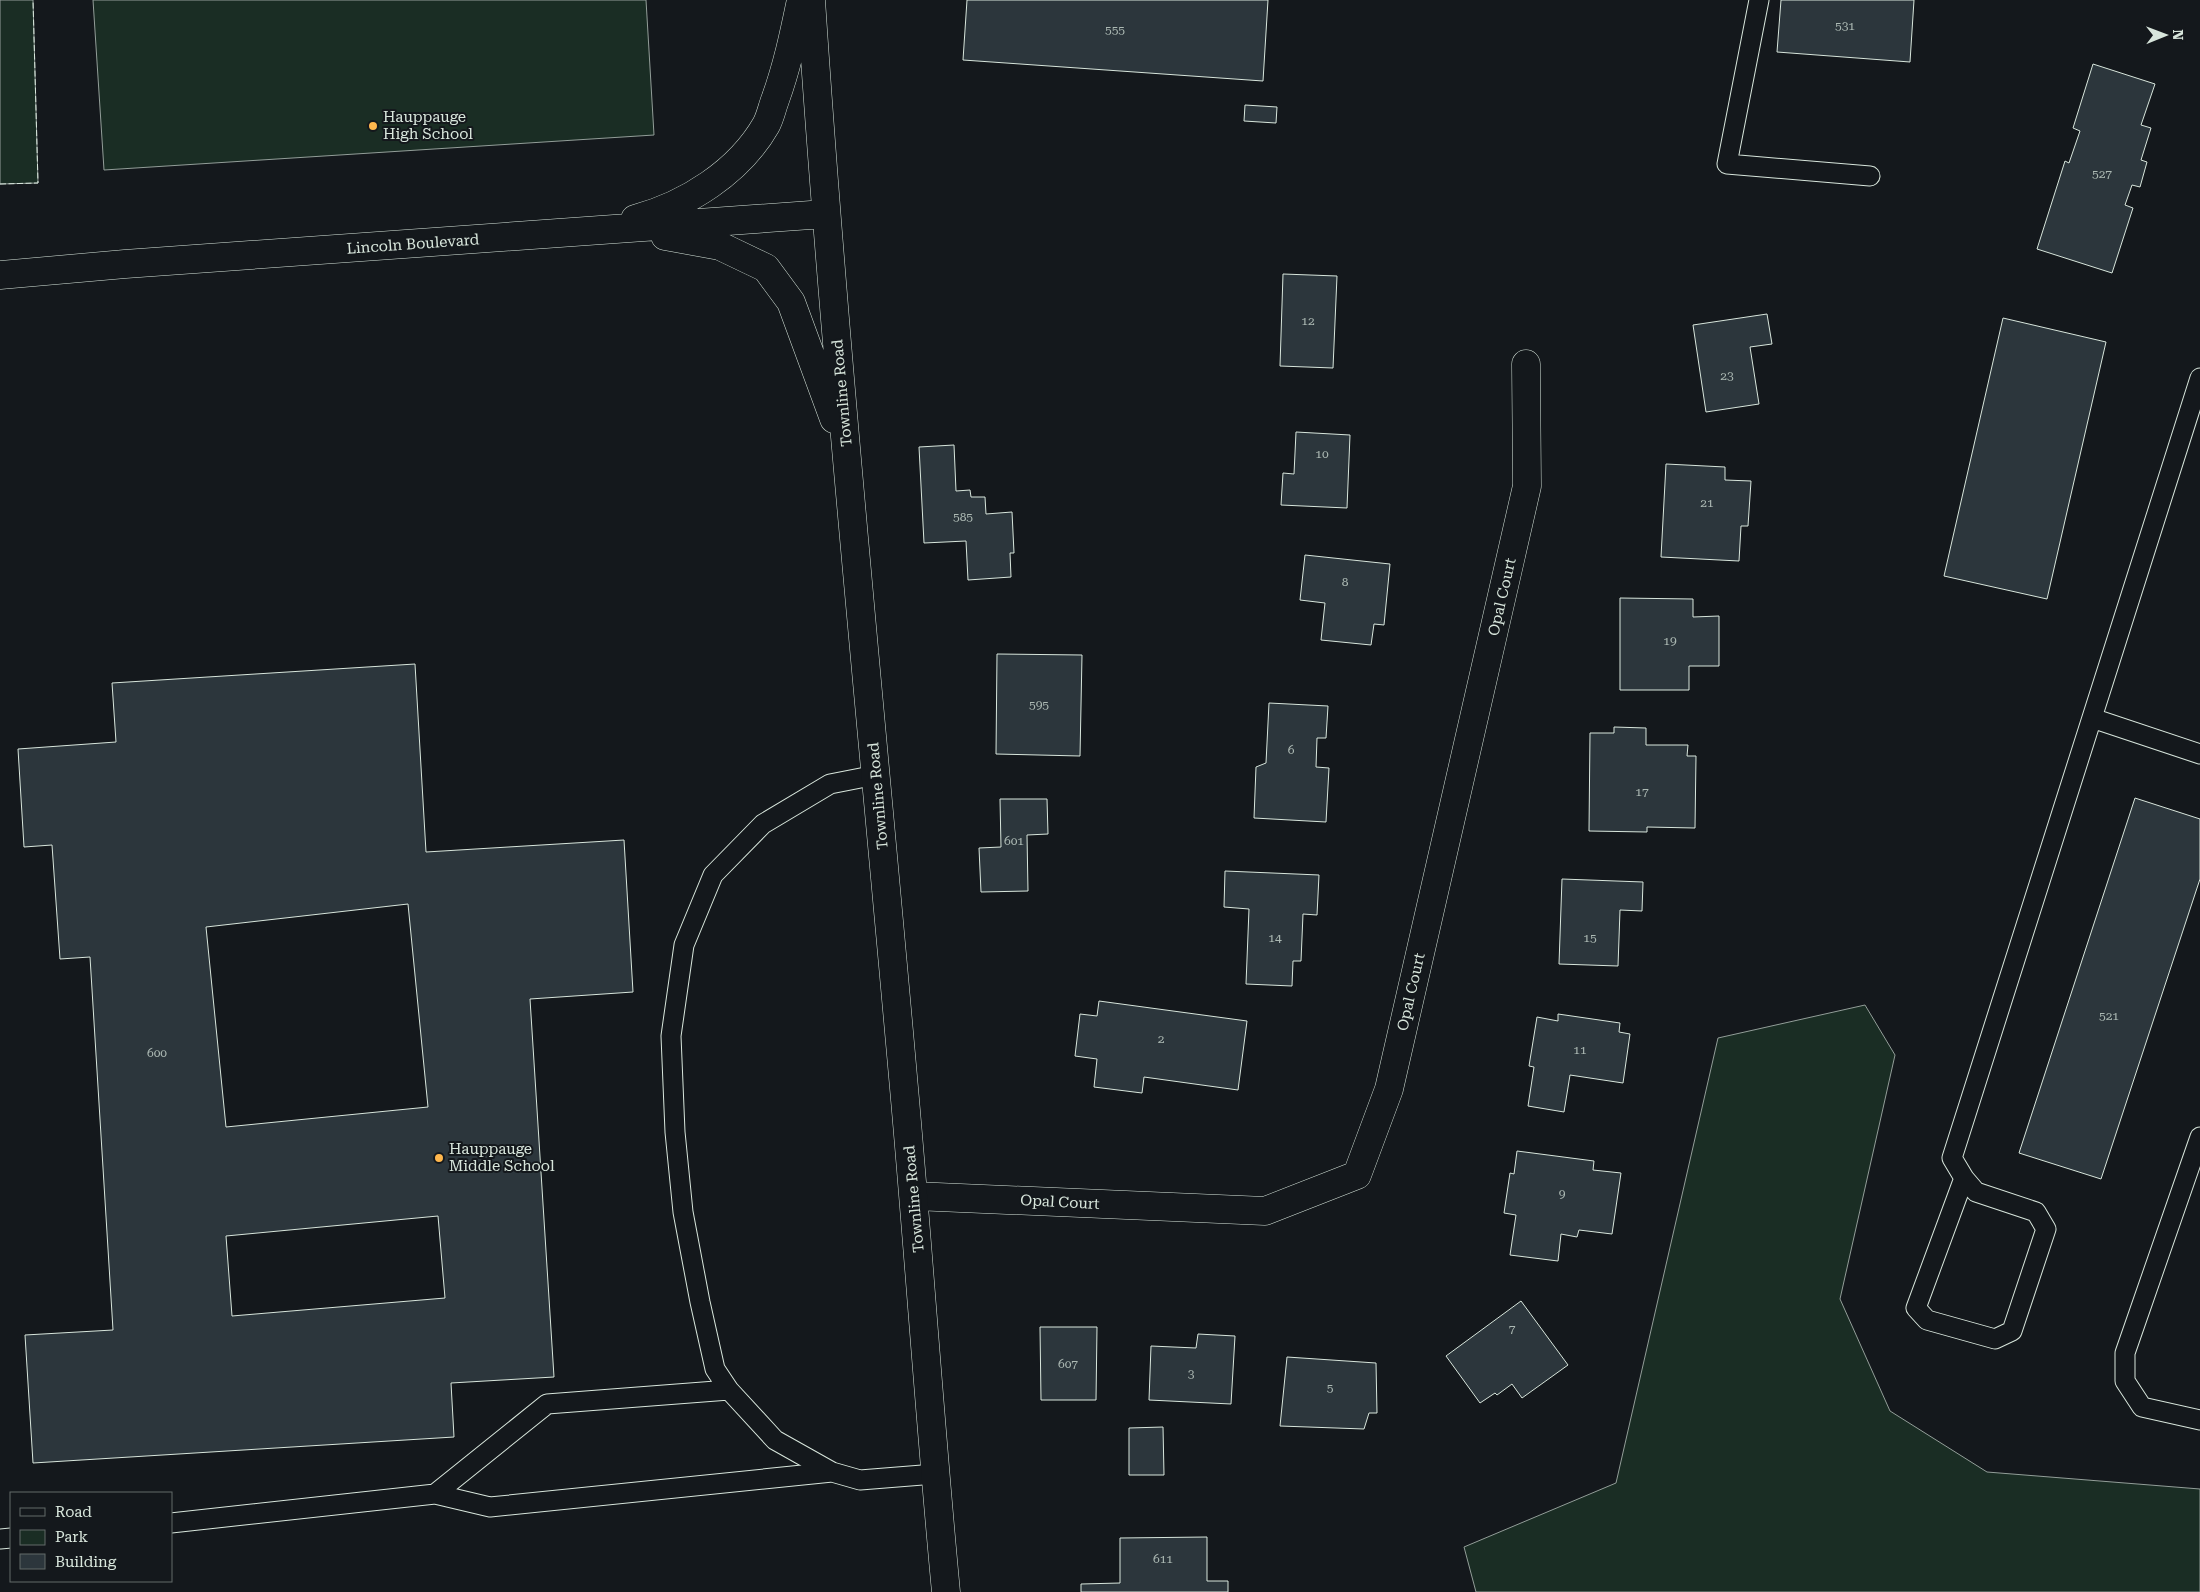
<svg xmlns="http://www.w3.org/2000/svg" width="2200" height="1592" viewBox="0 0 2200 1592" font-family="'Roboto Serif',serif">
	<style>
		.green { fill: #1a2d24; stroke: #939e99 }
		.building { fill: #2c363c; stroke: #d8e6dc; fill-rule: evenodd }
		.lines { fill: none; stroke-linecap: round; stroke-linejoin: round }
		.service-casing { stroke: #d8e6dc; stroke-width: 21 }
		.minor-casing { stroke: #d8e6dc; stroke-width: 29 }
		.tertiary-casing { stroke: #d8e6dc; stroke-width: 29 }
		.service { stroke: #14181c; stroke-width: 19 }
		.minor { stroke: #14181c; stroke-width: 28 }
		.tertiary { stroke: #14181c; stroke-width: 28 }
		.fence { stroke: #d8e6dc; stroke-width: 1; stroke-dasharray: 6 2.5; stroke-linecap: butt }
		.poi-dot { fill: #ffb74d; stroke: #14181c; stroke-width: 2 }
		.labels { text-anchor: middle; stroke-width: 4; stroke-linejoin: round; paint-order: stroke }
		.number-label { font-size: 12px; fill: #adbab4 }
		.poi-label { font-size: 15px; fill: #d8e6dc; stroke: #14181c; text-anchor: start }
		.street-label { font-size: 15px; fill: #d8e6dc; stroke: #14181c }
	</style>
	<rect width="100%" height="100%" fill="#14181c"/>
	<!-- green -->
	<path class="green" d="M 0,0 L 33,0 L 38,183 L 0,184 Z
		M 93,0 L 646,0 L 654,135 L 104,170 Z
		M 1865,1005 L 1895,1055 L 1840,1299 L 1890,1411 L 1987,1472 L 2200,1489 L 2200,1592 L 1476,1592 L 1464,1547 L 1616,1483 L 1718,1038 Z"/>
	<!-- building -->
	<path class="building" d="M 967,0 L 1268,0 L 1263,81 L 963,60 Z
		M 1781,0 L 1914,0 L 1910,62 L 1777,52 Z
		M 2093,64 L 2155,84 L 2141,125 L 2151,128 L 2141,160 L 2147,162 L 2140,187 L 2132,185 L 2125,205 L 2133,208 L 2112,273 L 2037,249 L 2065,161 L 2069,163 L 2080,131 L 2073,128 Z
		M 1245,105 L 1277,107 L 1276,123 L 1244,121 Z
		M 1283,274 L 1337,276 L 1333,368 L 1280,366 Z
		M 1767,314 L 1772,344 L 1750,347 L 1759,404 L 1706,412 L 1693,325 Z
		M 2003,318 L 2106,342 L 2047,599 L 1944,576 Z
		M 1296,432 L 1350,435 L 1347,508 L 1281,505 L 1283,473 L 1294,474 Z
		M 954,445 L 956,491 L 970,490 L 971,497 L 985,497 L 986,514 L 1012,512 L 1014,553 L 1010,553 L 1011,577 L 968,580 L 966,541 L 924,543 L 919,447 Z
		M 1666,464 L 1725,467 L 1725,480 L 1751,481 L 1748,526 L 1741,526 L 1739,561 L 1661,557 Z
		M 1305,555 L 1390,564 L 1384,625 L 1374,624 L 1371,645 L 1321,640 L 1325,603 L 1300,600 Z
		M 1620,598 L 1693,599 L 1693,617 L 1719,616 L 1719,666 L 1689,666 L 1689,690 L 1620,690 Z
		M 997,654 L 1082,655 L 1080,756 L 996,754 Z
		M 415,664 L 426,852 L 624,840 L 633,992 L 530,999 L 554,1377 L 451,1383 L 454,1437 L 33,1463 L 25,1335 L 113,1330 L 90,957 L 60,959 L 52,845 L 24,847 L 18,749 L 116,742 L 112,683 ZM 408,904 L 428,1107 L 226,1127 L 206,927 ZM 438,1216 L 445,1298 L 232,1316 L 226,1236 Z
		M 1269,703 L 1328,706 L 1326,738 L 1317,738 L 1316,767 L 1329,768 L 1326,822 L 1254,818 L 1256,767 L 1266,763 Z
		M 1614,727 L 1646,728 L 1646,745 L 1688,745 L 1687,756 L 1696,756 L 1695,828 L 1647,827 L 1647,832 L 1589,831 L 1590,733 L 1614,733 Z
		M 2135,798 L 2200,819 L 2200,879 L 2101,1179 L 2019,1153 Z
		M 1000,799 L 1047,799 L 1048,834 L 1027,835 L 1028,891 L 981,892 L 979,848 L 1001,847 Z
		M 1225,871 L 1319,875 L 1317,915 L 1303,914 L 1301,961 L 1293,961 L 1292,986 L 1246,984 L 1249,909 L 1224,907 Z
		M 1562,879 L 1643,882 L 1642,911 L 1620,910 L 1618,966 L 1559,964 Z
		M 1099,1001 L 1247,1021 L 1238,1090 L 1144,1077 L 1142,1093 L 1094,1087 L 1097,1059 L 1075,1056 L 1080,1014 L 1097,1016 Z
		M 1558,1014 L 1620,1023 L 1619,1032 L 1630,1034 L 1623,1083 L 1570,1075 L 1564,1112 L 1528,1106 L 1534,1067 L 1529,1066 L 1537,1017 L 1558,1021 Z
		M 1517,1151 L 1594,1161 L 1593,1170 L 1621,1173 L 1612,1234 L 1579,1230 L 1577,1237 L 1561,1234 L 1558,1261 L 1510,1255 L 1516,1215 L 1504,1213 L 1510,1173 L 1514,1174 Z
		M 1521,1301 L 1568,1365 L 1522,1398 L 1512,1384 L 1497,1395 L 1495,1393 L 1480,1403 L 1446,1356 Z
		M 1040,1327 L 1097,1327 L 1096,1400 L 1041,1400 Z
		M 1198,1334 L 1235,1336 L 1231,1404 L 1149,1400 L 1151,1346 L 1196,1348 Z
		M 1287,1357 L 1376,1363 L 1377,1413 L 1369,1413 L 1364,1429 L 1280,1426 Z
		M 1163,1427 L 1164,1475 L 1129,1475 L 1129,1428 Z
		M 1207,1537 L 1207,1581 L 1228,1581 L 1228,1592 L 1081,1592 L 1081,1584 L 1120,1583 L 1120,1538 Z"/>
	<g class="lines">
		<!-- service casing -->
		<g class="service-casing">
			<path id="service" d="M 1759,0 L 1727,164 L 1870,176
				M 2092,718 L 2200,754
				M 876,775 L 830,784 L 763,824 L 713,875 L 684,945 L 671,1036 L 675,1132 L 683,1212 L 700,1302 L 715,1369 L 729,1390 L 775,1440 L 832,1472 L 860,1480 L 935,1474
				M 2200,1137 L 2125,1353 L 2125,1381 L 2142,1407 L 2200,1420
				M 1964,1178 L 1916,1308 L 1927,1320 L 1995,1339 L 2012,1331 L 2046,1229 L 2036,1212 L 1976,1192 L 1964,1178 L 1952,1158 L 2200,378
				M 729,1390 L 547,1404 L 435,1494 L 490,1507 L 832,1472
				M 171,1523 L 435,1494
				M 0,1539 L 11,1538"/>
		</g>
		<!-- minor casing -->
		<g class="minor-casing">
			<path id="minor" d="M 914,1196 L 1265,1211 L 1357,1175 L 1389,1089 L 1527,486 L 1526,364"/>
		</g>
		<!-- tertiary casing -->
		<g class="tertiary-casing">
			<path id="tertiary" d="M 811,0 C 835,363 872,725 904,1088 C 919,1256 930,1424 946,1592
				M 635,219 C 687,205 739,172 766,125 C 770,118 772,108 775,100 C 787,67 794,34 801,0
				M 665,236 L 720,246 L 766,268 L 791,302 L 834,419
				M 0,275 L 125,264 L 825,214"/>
		</g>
		<!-- service -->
		<use href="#service" class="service"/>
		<!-- minor -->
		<use href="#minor" class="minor"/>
		<!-- tertiary -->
		<use href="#tertiary" class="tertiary"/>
		<!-- fence -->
		<path class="fence" d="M 0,184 L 38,183 L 33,0"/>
	</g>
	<!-- markers -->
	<g class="poi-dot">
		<circle cx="373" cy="126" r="5"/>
		<circle cx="439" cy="1158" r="5"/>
	</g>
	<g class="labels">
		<!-- number labels -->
		<g class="number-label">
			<text x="1845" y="30">531</text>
			<text x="1115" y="34">555</text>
			<text x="2102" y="178">527</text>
			<text x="1308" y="325">12</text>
			<text x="1727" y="380">23</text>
			<text x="1322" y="458">10</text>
			<text x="1707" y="507">21</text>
			<text x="963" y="521">585</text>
			<text x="1345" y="586">8</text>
			<text x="1670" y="645">19</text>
			<text x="1039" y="709">595</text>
			<text x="1291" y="754">6</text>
			<text x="1642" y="796">17</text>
			<text x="1014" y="845">601</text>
			<text x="1275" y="942">14</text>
			<text x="1590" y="942">15</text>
			<text x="2109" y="1020">521</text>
			<text x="1161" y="1043">2</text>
			<text x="1580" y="1054">11</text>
			<text x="157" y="1057">600</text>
			<text x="1562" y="1198">9</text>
			<text x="1512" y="1333">7</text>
			<text x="1068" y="1368">607</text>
			<text x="1191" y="1378">3</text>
			<text x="1330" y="1392">5</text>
			<text x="1163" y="1563">611</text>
		</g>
		<!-- poi labels -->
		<g class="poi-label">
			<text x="383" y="122">Hauppauge<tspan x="383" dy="17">High School</tspan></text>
			<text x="449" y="1154">Hauppauge<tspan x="449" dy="17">Middle School</tspan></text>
		</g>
		<!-- street labels -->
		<g class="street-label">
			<text transform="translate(413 244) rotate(-4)" y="5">Lincoln Boulevard</text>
			<text transform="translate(842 393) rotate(-95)" y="5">Townline Road</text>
			<text transform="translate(1502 597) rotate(-77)" y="5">Opal Court</text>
			<text transform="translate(878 796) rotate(-95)" y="5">Townline Road</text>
			<text transform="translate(1411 992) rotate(-77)" y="5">Opal Court</text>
			<text transform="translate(914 1199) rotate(-95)" y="5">Townline Road</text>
			<text transform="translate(1060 1202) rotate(3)" y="5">Opal Court</text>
		</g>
	</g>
	<!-- legend -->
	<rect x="10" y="1492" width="162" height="90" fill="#14181c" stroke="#626a69"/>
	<rect x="20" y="1508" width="25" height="8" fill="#14181c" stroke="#626a69"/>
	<text x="55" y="1517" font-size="15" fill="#d8e6dc">Road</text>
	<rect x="20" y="1530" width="25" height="15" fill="#1a2d24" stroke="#626a69"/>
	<text x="55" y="1542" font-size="15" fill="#d8e6dc">Park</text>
	<rect x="20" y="1554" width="25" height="15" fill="#2c363c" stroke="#626a69"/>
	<text x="55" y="1567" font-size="15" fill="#d8e6dc">Building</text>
	<!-- north arrow -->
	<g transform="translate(2165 35) rotate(89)" stroke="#14181c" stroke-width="4" paint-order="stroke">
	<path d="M0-4L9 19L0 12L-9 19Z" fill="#d8e6dc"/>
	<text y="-8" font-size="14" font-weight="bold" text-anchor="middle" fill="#d8e6dc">N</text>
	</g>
</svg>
